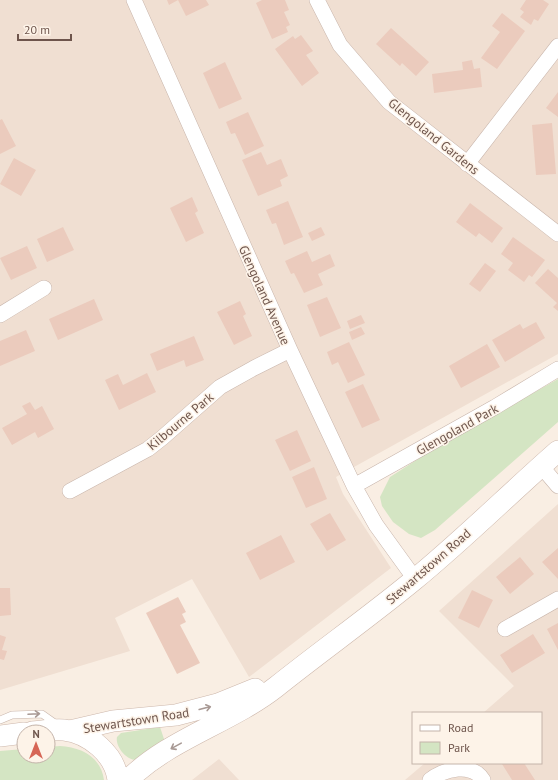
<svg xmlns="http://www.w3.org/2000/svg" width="558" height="780" viewBox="0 0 558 780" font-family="'PT Sans',sans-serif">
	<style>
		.residential { fill: #f0dfd2 }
		.green { fill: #d4e5c3 }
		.building { fill: #ebcbbd }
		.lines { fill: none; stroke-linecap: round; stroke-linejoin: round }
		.service-casing { stroke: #c8b5ab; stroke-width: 8 }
		.minor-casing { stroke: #c8b5ab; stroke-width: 16 }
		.secondary-casing { stroke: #cdb7ab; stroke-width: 22 }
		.service { stroke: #fff; stroke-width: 7 }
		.minor { stroke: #fff; stroke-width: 15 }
		.secondary { stroke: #fff; stroke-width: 21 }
		.oneway { stroke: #a89994 }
		.labels { text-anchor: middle; stroke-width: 3; stroke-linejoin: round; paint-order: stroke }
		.street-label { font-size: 13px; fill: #6e554c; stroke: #fdf3e8 }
	</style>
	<rect width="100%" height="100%" fill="#f9eee3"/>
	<!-- residential -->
	<path class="residential" d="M 0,0 L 558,0 L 558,354 L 336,477 L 343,494 L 391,568 L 249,677 L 192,579 L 115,618 L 130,651 L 0,690 Z
		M 558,504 L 558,780 L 405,780 L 425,763 L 541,763 L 541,713 L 483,713 L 514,686 L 439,611 Z
		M 219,759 L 239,780 L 192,780 Z"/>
	<!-- green -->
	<path class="green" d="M 558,379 L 558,422 L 435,530 L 421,538 L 409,534 L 393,522 L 382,506 L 380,497 L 390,477 L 440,445 Z
		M 160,727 L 165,742 L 136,760 C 126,760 115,746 117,737 L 121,733 Z
		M 60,746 C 81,747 101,757 104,780 L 0,780 L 0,751 L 24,749 L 24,756 L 48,756 L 48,747 Z"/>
	<!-- building -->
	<path class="building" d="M 167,0 L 206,0 L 209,5 L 186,16 L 178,0 L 169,5 Z
		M 262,0 L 285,0 L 289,10 L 284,12 L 290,25 L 286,27 L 288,32 L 272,39 L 256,3 Z
		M 526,0 L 543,0 L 549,4 L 538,21 L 534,19 L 531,25 L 520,17 L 524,12 L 520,9 Z
		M 502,13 L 525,31 L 497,69 L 481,58 L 500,32 L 492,26 Z
		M 391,28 L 429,62 L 416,76 L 402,63 L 400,66 L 376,44 Z
		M 301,35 L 313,51 L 306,55 L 319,73 L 302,86 L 275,49 L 293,36 L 295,39 Z
		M 472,60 L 474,69 L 480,68 L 482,87 L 434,93 L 432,74 L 463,70 L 462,62 Z
		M 225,62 L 242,99 L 219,109 L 203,73 Z
		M 558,92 L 558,117 L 546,108 Z
		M 248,112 L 264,146 L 245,155 L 235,133 L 231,134 L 226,122 Z
		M 2,119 L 16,146 L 0,154 L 0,120 Z
		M 552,123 L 556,174 L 536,175 L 532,125 Z
		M 261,152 L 267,165 L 281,159 L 288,176 L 280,180 L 282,186 L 258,196 L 242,160 Z
		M 14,158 L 36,170 L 21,196 L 0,184 Z
		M 192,197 L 198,211 L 195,213 L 204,233 L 186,242 L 170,208 Z
		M 288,201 L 303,237 L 284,245 L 276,223 L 272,224 L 266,210 Z
		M 470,203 L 503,228 L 492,243 L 479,233 L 476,237 L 456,222 Z
		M 63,227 L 74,250 L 47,262 L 37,239 Z
		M 321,227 L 325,235 L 312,241 L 308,233 Z
		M 513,237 L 545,260 L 532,277 L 529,275 L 524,282 L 508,270 L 513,263 L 501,254 Z
		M 27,246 L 37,268 L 11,280 L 0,258 Z
		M 307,251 L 312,262 L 330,254 L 335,266 L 318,274 L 323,285 L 304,293 L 294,273 L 291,274 L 285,261 Z
		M 485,263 L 496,271 L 480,292 L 469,284 Z
		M 548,269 L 558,278 L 558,311 L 553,307 L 557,303 L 535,283 Z
		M 327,297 L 341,328 L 320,337 L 307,305 Z
		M 94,299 L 103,320 L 58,340 L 49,319 Z
		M 240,301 L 246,314 L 243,316 L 252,336 L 234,345 L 217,312 Z
		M 361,315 L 365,323 L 350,329 L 347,321 Z
		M 536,322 L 545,338 L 505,362 L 492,340 L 520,324 L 523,329 Z
		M 361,327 L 365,334 L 352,340 L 349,332 Z
		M 26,330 L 35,351 L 0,366 L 0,341 Z
		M 194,336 L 204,360 L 186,367 L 184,360 L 157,371 L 150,354 Z
		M 349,342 L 365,375 L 348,383 L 338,362 L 332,365 L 327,352 Z
		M 487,344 L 500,367 L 461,388 L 449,366 Z
		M 147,373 L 156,392 L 119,410 L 105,380 L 118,374 L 123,385 Z
		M 363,384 L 380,420 L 362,428 L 345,392 Z
		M 30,402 L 35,410 L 42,406 L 54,429 L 38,438 L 35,432 L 12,445 L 2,428 L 27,414 L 22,406 Z
		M 297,430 L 311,461 L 290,471 L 275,440 Z
		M 314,467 L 327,499 L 306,508 L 292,477 Z
		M 330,513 L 346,540 L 327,551 L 310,524 Z
		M 281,535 L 295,562 L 260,580 L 246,553 Z
		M 558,548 L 558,579 L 542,562 Z
		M 520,557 L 534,574 L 510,594 L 496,577 Z
		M 0,588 L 10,588 L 11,615 L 0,616 Z
		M 472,590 L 493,600 L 479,628 L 458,618 Z
		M 178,597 L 186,612 L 182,614 L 186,622 L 180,625 L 200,663 L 177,674 L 146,613 Z
		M 558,623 L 558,650 L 547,629 Z
		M 533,634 L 545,653 L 512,673 L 500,655 Z
		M 0,635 L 6,637 L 2,650 L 7,651 L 4,660 L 0,659 Z
		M 504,763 L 524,763 L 535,780 L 512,780 L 502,764 Z"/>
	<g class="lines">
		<!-- service casing -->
		<g class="service-casing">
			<path id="service" d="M 0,720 L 12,715 L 42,714 L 59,726"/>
		</g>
		<!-- minor casing -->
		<g class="minor-casing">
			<path id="minor" d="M 134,0 L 290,350 L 354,486 L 376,525 L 415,579
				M 317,0 L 340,45 L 389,102 L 558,234
				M 467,164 L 558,46
				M 0,315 L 44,288
				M 541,466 L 558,486
				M 354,486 L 495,407 L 558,369
				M 70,491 L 148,449 L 162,438 L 220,387 L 254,368 L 290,350
				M 505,629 L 558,599
				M 430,780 C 444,769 472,762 483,780"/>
		</g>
		<!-- secondary casing -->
		<g class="secondary-casing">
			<path id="secondary" d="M 70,731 L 113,721 L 176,715 L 218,704 L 255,689
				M 32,732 C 43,731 54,729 64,730 C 89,733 115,754 118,780
				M 0,736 L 24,733
				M 128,780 C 169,739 230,723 276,687 C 321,651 369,617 414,580 C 464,539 510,493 558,451"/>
		</g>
		<!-- service -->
		<use href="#service" class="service"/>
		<!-- minor -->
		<use href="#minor" class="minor"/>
		<!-- secondary -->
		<use href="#secondary" class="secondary"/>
	</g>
	<!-- one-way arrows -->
	<defs><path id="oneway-shaft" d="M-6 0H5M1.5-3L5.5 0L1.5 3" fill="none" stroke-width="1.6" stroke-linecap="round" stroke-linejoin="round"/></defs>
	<g class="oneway">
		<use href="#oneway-shaft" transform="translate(205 708) rotate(-14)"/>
		<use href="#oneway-shaft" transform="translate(34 714) rotate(-3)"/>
		<use href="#oneway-shaft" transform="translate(176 746) rotate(151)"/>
	</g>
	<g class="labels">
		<!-- street labels -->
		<g class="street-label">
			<text transform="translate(434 136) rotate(39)" y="5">Glengoland Gardens</text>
			<text transform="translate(265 295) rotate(66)" y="5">Glengoland Avenue</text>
			<text transform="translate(180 421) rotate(-40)" y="5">Kilbourne Park</text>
			<text transform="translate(457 429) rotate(-29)" y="5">Glengoland Park</text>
			<text transform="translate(428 566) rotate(-41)" y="5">Stewartstown Road</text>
			<text transform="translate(136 720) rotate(-9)" y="5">Stewartstown Road</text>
		</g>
	</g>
	<!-- legend -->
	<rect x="412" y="712" width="130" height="52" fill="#fdf3e8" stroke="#c4b4aa"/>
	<rect x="420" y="725" width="20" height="6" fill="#ffffff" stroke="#c4b4aa"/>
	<text x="448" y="732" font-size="12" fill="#6e554c">Road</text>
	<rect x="420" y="742" width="20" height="12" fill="#d4e5c3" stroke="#c4b4aa"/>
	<text x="448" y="752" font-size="12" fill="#6e554c">Park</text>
	<!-- north arrow -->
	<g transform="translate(36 744)"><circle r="19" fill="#fdf3e8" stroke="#c4b4aa"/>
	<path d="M0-3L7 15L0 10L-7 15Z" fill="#d66555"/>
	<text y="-6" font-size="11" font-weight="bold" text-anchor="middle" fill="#6e554c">N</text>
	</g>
	<!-- scale -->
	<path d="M18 34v6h53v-6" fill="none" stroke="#6e554c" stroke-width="2"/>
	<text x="24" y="34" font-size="12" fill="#6e554c" stroke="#fdf3e8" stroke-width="3" paint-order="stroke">20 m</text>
</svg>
